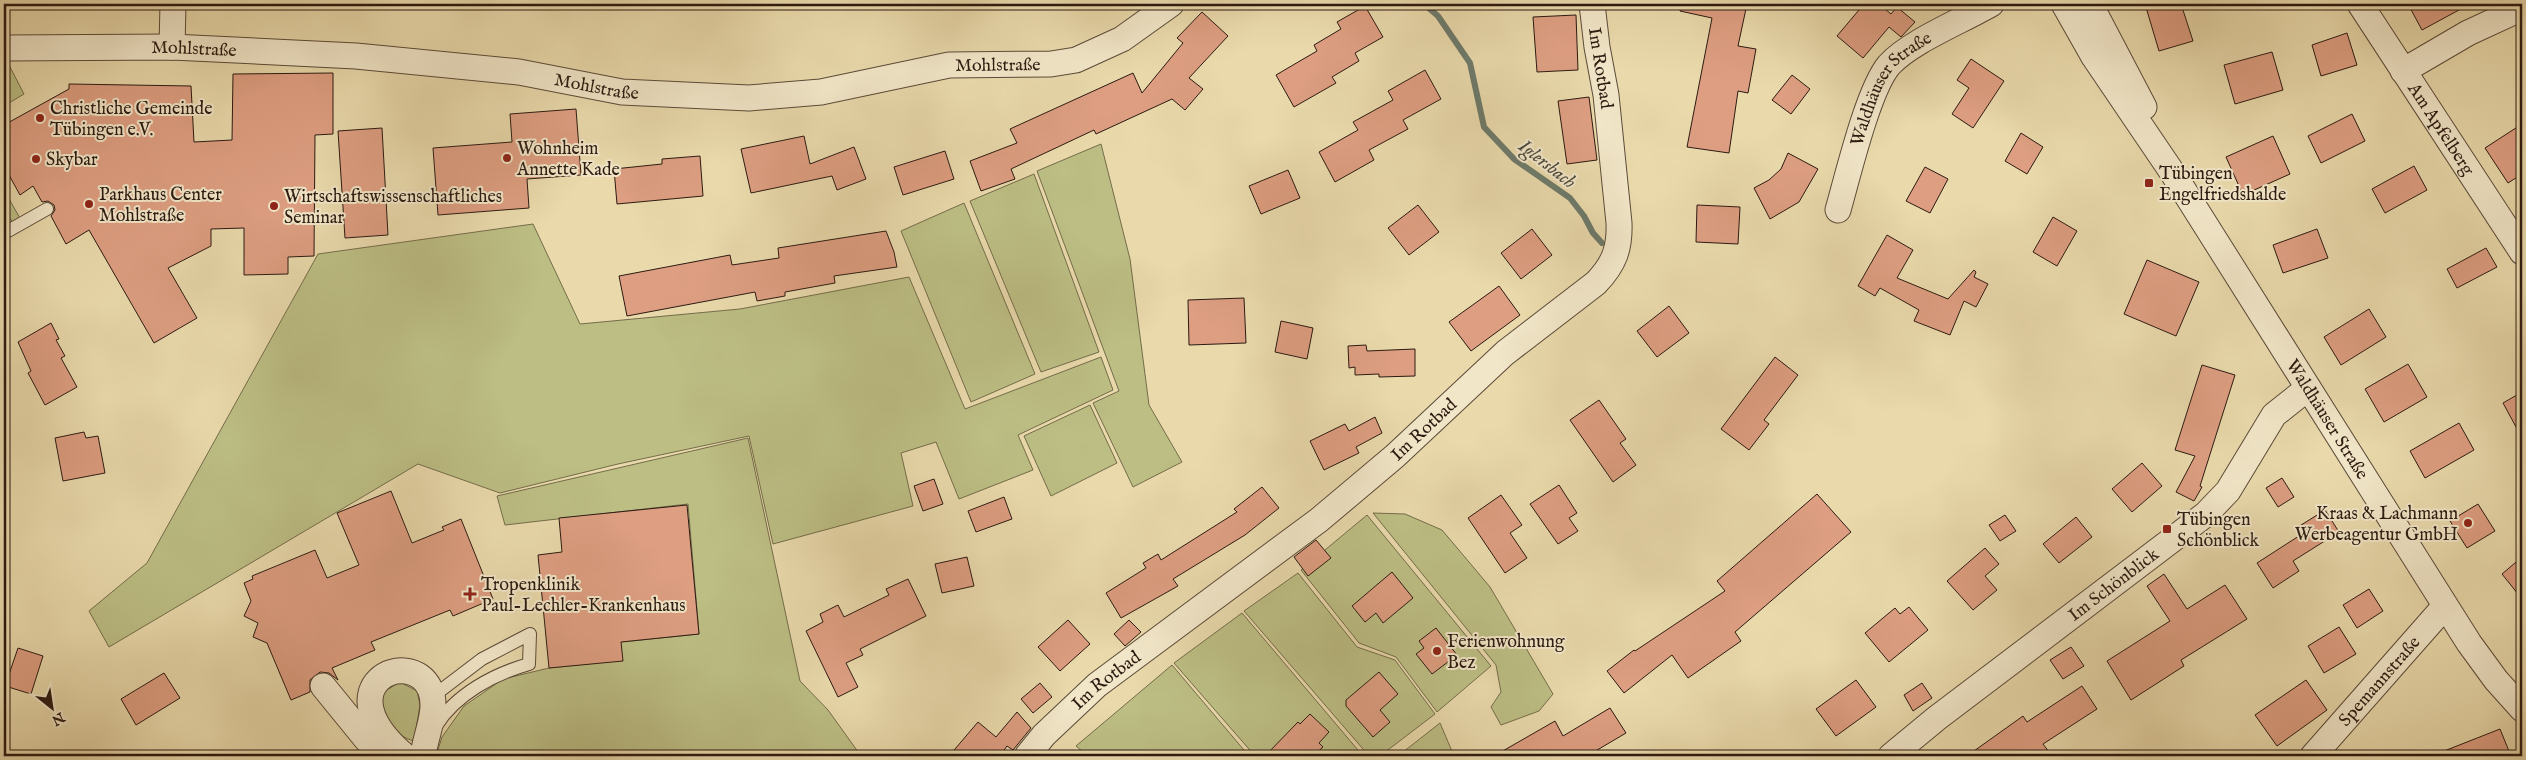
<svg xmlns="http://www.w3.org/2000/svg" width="2526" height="760" viewBox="0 0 2526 760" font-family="'IM FELL English',serif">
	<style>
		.green { fill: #bcbe84; stroke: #746c4a }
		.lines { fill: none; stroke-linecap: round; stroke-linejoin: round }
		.stream { stroke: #6d7a6a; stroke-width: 6 }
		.building { fill: #dd9e81; stroke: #2c1a11 }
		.lane-casing { stroke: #5b4a38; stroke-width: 14 }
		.street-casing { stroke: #5b4a38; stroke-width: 27 }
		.lane { stroke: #f1e6c8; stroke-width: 12 }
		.street { stroke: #f1e6c8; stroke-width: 25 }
		.poi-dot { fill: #8f2418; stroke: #f1e6c8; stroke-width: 2 }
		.labels { text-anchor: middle; stroke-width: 4; stroke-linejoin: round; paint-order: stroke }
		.street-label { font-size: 18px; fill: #2c1a11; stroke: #f1e6c8 }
		.poi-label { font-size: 18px; fill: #2c1a11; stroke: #f1e6c8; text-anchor: start }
		.water-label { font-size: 19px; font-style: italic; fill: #4c4a3e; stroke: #f1e6c8 }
	</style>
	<rect width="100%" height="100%" fill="#e9d9ab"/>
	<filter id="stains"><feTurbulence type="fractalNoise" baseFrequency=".004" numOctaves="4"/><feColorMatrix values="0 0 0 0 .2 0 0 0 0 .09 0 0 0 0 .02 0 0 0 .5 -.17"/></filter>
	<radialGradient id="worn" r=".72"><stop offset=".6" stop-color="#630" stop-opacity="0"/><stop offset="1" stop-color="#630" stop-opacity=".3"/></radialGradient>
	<!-- green -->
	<path class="green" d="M 10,67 L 24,94 L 4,106 L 4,68 Z
		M 1101,144 L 1130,259 L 1149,405 L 1182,462 L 1133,487 L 1093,403 L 1119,391 L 1037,171 Z
		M 1034,174 L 1099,352 L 1041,372 L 970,201 Z
		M 4,190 L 21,220 L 13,223 L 4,209 Z
		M 964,203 L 1035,374 L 971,402 L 901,231 Z
		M 533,224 L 580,324 L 740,309 L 909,277 L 965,409 L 1101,357 L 1113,390 L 1018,435 L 1033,470 L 959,499 L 936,442 L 901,453 L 913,506 L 773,544 L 749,436 L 618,464 L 500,493 L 418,464 L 109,647 L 89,611 L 147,563 L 318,254 Z
		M 1090,405 L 1117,463 L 1051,496 L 1024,436 Z
		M 748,438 L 800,681 L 828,710 L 861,756 L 436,756 L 442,737 L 464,706 L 503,679 L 549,668 L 597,663 L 621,642 L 699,634 L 688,504 L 505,525 L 497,496 Z
		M 1373,513 L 1405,514 L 1442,530 L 1490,587 L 1553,694 L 1539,711 L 1501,725 L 1491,707 L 1501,692 L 1496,665 Z
		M 1367,515 L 1491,666 L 1437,712 L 1396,657 L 1359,643 L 1301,570 Z
		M 1298,573 L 1357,647 L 1395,660 L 1435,714 L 1380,756 L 1369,756 L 1244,611 Z
		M 1242,613 L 1363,756 L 1255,756 L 1174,663 Z
		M 1172,665 L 1249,756 L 1088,756 L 1076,746 Z
		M 400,682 L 417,691 L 420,705 L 414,741 C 393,735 389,723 380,704 L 385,691 Z
		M 1440,723 L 1454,756 L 1398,756 Z"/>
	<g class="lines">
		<!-- stream -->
		<path class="stream" d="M 1424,4 L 1438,16 L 1470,63 L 1484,127 L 1514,159 L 1570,198 L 1584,216 L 1593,233 L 1602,243"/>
	</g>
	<!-- building -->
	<path class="building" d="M 1681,4 L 1747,4 L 1738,46 L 1756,49 L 1748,93 L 1738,91 L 1729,153 L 1687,147 L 1712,18 L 1680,11 Z
		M 1864,4 L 1879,4 L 1891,14 L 1897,7 L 1915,22 L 1901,37 L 1889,27 L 1863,58 L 1837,36 Z
		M 2145,4 L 2181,4 L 2193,41 L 2159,51 Z
		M 2408,4 L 2470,4 L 2422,30 Z
		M 1365,6 L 1383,37 L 1355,53 L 1359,61 L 1332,77 L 1336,83 L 1294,107 L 1276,75 L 1317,51 L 1314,45 L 1341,29 L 1337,22 Z
		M 1202,12 L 1228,36 L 1189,78 L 1203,89 L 1185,110 L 1172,99 L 1096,134 L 1094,130 L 1011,169 L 1015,179 L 981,191 L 970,161 L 1017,143 L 1010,129 L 1133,73 L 1142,93 L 1183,43 L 1177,38 Z
		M 1576,15 L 1578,70 L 1537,72 L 1533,17 Z
		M 2347,33 L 2357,65 L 2321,76 L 2312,45 Z
		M 2272,52 L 2283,90 L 2235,104 L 2224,65 Z
		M 1971,59 L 2004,81 L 1973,128 L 1952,114 L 1969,88 L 1957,80 Z
		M 1425,70 L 1441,99 L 1403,120 L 1408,129 L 1369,150 L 1374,160 L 1335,182 L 1319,152 L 1358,130 L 1353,122 L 1393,100 L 1388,91 Z
		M 333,73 L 333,134 L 315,135 L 314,256 L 288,257 L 288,274 L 244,275 L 244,228 L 211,229 L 211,246 L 168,268 L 197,318 L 154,343 L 89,230 L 66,244 L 51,216 L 55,210 L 54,205 L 48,201 L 42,202 L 33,186 L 20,195 L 4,166 L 4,125 L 69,89 L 69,84 L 191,86 L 194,142 L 232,140 L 233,74 Z
		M 1792,75 L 1810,89 L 1791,114 L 1772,100 Z
		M 1589,97 L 1597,160 L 1567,164 L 1558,101 Z
		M 576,109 L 581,175 L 527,179 L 529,208 L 438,215 L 433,148 L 512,142 L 510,114 Z
		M 2352,114 L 2365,141 L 2321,163 L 2308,136 Z
		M 2522,124 L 2522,174 L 2508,183 L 2485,148 Z
		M 382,128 L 388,235 L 345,238 L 338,131 Z
		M 2021,133 L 2043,147 L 2027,174 L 2005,161 Z
		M 804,136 L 810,164 L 854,147 L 866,179 L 837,190 L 832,176 L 751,193 L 741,149 Z
		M 2273,136 L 2290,174 L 2243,195 L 2226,157 Z
		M 945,151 L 954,179 L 903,195 L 894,167 Z
		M 1788,153 L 1818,169 L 1799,202 L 1770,219 L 1754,188 L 1769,180 L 1781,169 Z
		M 700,156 L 703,196 L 617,204 L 614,169 L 662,164 L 662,159 Z
		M 2414,166 L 2427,190 L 2385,213 L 2372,189 Z
		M 1925,167 L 1948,179 L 1930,213 L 1906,201 Z
		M 1288,170 L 1300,198 L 1261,214 L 1249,186 Z
		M 1418,205 L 1439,232 L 1409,255 L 1388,228 Z
		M 1697,205 L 1740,207 L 1738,244 L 1696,242 Z
		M 2053,217 L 2077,231 L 2057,266 L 2033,252 Z
		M 1532,229 L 1552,255 L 1521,279 L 1501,253 Z
		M 2317,229 L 2328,258 L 2283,273 L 2273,245 Z
		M 886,231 L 894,252 L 897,267 L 834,276 L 835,283 L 785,292 L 785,296 L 757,301 L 755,292 L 627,316 L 619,276 L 730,255 L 732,265 L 779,258 L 778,248 Z
		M 1887,235 L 1913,250 L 1897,278 L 1948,299 L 1974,270 L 1976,272 L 1974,277 L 1988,284 L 1976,307 L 1964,301 L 1950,335 L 1914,321 L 1919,310 L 1880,288 L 1875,296 L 1858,286 Z
		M 2486,248 L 2497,267 L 2457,288 L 2447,269 Z
		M 2147,260 L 2199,282 L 2176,336 L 2124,314 Z
		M 1499,286 L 1520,315 L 1471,351 L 1449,322 Z
		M 1244,298 L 1246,343 L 1189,345 L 1188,300 Z
		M 1669,306 L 1689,333 L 1657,357 L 1637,331 Z
		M 2369,309 L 2386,337 L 2341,365 L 2324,337 Z
		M 1281,321 L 1313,328 L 1307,359 L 1275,352 Z
		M 51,323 L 59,339 L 56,340 L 65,356 L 61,358 L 77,387 L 45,405 L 28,373 L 31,371 L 18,342 Z
		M 1366,345 L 1367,351 L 1415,349 L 1415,376 L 1379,377 L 1379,374 L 1355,375 L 1355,367 L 1349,368 L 1348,346 Z
		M 1775,357 L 1798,375 L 1764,420 L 1769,424 L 1749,450 L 1721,429 Z
		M 2408,364 L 2427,397 L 2384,422 L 2365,389 Z
		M 2202,365 L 2235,375 L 2200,486 L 2202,487 L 2194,501 L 2176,492 L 2195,456 L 2175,450 Z
		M 2522,392 L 2522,438 L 2503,403 Z
		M 1599,400 L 1626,439 L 1620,443 L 1636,465 L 1613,482 L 1570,420 Z
		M 1375,417 L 1382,433 L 1356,447 L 1359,453 L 1324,470 L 1310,441 L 1345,424 L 1349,431 Z
		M 2459,423 L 2474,450 L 2425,478 L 2410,451 Z
		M 84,432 L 86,438 L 98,436 L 105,473 L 63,481 L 55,438 Z
		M 2142,463 L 2162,486 L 2132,512 L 2112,489 Z
		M 2282,478 L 2294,497 L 2278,507 L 2266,488 Z
		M 934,479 L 943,504 L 923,511 L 914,486 Z
		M 1559,485 L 1577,513 L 1569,518 L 1578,531 L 1558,544 L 1530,504 Z
		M 1262,487 L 1279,508 L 1245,535 L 1173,579 L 1178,586 L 1121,618 L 1106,593 L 1146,568 L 1143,563 L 1158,554 L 1161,560 L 1237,512 L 1234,509 Z
		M 391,491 L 412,543 L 444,530 L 442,527 L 461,519 L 493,599 L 453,616 L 450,610 L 371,642 L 375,650 L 332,668 L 338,680 L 329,673 L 320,672 L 310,680 L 310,692 L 291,700 L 267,643 L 253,637 L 258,623 L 244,616 L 251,601 L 244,583 L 253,579 L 252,576 L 315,550 L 327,578 L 359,565 L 337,513 Z
		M 1817,494 L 1851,532 L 1735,632 L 1741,641 L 1688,678 L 1672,655 L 1624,693 L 1607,671 L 1634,650 L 1635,651 L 1725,591 L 1717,581 Z
		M 1501,495 L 1522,525 L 1510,533 L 1527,558 L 1505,573 L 1468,518 Z
		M 1004,497 L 1012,519 L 976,532 L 968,511 Z
		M 2478,504 L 2495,531 L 2467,548 L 2450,521 Z
		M 687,505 L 699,634 L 621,642 L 623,661 L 549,668 L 538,555 L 562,552 L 559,518 Z
		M 2325,510 L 2339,532 L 2293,561 L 2299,571 L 2273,588 L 2257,563 L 2302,534 L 2298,527 Z
		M 2005,515 L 2016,531 L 2000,541 L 1989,525 Z
		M 2076,517 L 2092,537 L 2059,563 L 2043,544 Z
		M 1316,540 L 1331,558 L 1308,576 L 1294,557 Z
		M 1985,548 L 1999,564 L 1985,576 L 1997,590 L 1973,610 L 1947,581 Z
		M 967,557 L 974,586 L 942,593 L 935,564 Z
		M 2522,557 L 2522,599 L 2502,574 Z
		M 1392,572 L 1413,598 L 1383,623 L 1376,613 L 1365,622 L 1352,606 Z
		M 2164,574 L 2187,609 L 2225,585 L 2247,619 L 2181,660 L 2184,666 L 2131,700 L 2107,661 L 2170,621 L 2147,586 Z
		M 908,579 L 926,616 L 860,649 L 863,655 L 846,663 L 858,687 L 838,697 L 806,631 L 823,622 L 820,614 L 838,605 L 844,617 L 889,595 L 886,589 Z
		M 2369,589 L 2383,611 L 2357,628 L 2343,605 Z
		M 1909,607 L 1928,630 L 1889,662 L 1865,633 L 1895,608 L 1900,614 Z
		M 1068,620 L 1090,644 L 1060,671 L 1038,647 Z
		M 1129,620 L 1141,632 L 1125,646 L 1114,634 Z
		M 2339,627 L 2356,654 L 2324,673 L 2308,646 Z
		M 1436,628 L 1457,655 L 1432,674 L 1416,654 L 1424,648 L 1419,641 Z
		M 2071,647 L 2084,666 L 2063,679 L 2050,660 Z
		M 18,648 L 43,656 L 31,694 L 5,686 Z
		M 1379,672 L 1398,694 L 1380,710 L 1390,722 L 1373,737 L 1346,706 L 1346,700 Z
		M 164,673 L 180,698 L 136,725 L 121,699 Z
		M 1856,680 L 1876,707 L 1836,736 L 1816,709 Z
		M 2306,680 L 2327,710 L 2277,746 L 2255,715 Z
		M 1040,683 L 1052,697 L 1033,713 L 1021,699 Z
		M 1922,683 L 1932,698 L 1913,711 L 1904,695 Z
		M 2082,686 L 2097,709 L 2043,744 L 2052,756 L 1967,756 L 2023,716 L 2027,722 Z
		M 1610,708 L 1626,733 L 1587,756 L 1494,756 L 1555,721 L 1563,736 Z
		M 1017,712 L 1031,728 L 1013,750 L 1007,746 L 1000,756 L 949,756 L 978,722 L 996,737 Z
		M 1310,714 L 1329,732 L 1319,743 L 1323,747 L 1313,756 L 1265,756 L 1298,722 L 1300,724 Z
		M 2500,729 L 2511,756 L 2434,756 L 2434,755 Z"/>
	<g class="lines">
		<!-- lane casing -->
		<g class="lane-casing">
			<path id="lane" d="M 8,231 L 47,209
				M 432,697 L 482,659 L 530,634 L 529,664 C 494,674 456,694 436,726"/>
		</g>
		<!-- street casing -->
		<g class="street-casing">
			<g id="street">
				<path id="s1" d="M 2064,4 L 2094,57 L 2174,175 L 2469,643 L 2496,680 L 2522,709"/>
				<path d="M 2090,4 L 2144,107"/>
				<path id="s2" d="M 2360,4 L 2522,252"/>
				<path d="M 172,47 L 173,4"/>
				<path id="s3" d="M 4,48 L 172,47 L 356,56 L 519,72 L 622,92 L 749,98 L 821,92 L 949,65 L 1051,64 L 1076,60 L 1122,39 L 1171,4"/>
				<path d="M 2403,71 L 2468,33 L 2522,8"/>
				<path id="s4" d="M 1838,210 C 1848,175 1868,90 1889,65 C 1911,41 1962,21 1991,4"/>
				<path d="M 323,686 L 367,740 L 385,756"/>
				<path d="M 405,756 C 322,686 410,645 430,689 C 439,709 425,736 423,756"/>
				<path id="s5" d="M 1027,756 L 1044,735 L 1097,685 L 1319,520 L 1395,456 L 1505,353 L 1596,283 C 1614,264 1620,249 1619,223 L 1606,95 L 1597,47 L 1592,4"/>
				<path id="s6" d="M 1891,756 L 1937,718 L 2206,514 L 2228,491 L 2274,415 L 2308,388"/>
				<path id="s7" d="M 2313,756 L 2445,606"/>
			</g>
		</g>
		<!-- lane -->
		<use href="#lane" class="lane"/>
		<!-- street -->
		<use href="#street" class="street"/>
	</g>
	<!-- markers -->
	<g class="poi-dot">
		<circle cx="40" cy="118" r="5"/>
		<circle cx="507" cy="158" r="5"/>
		<circle cx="36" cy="159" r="5"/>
		<rect x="2144" y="178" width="10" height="10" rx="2.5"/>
		<circle cx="89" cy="204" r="5"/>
		<circle cx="274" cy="206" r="5"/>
		<circle cx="2468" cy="523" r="5"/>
		<rect x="2162" y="524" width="10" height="10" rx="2.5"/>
		<path d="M467.5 586.5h5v5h5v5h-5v5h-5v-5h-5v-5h5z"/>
		<circle cx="1437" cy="651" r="5"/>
	</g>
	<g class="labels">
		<!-- street labels -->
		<g class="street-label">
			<text dy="6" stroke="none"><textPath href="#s3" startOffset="190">Mohlstraße</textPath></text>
			<text dy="6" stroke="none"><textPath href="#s3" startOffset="1000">Mohlstraße</textPath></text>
			<text transform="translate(1601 68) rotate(81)" y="6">Im Rotbad</text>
			<text dy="6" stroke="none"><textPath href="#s3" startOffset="595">Mohlstraße</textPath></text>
			<text dy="6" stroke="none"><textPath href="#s4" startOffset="136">Waldhäuser Straße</textPath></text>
			<text dy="6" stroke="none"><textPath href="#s2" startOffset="149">Am Apfelberg</textPath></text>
			<text dy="6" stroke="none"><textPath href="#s1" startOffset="492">Waldhäuser Straße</textPath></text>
			<text dy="6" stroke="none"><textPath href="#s5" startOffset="515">Im Rotbad</textPath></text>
			<text dy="6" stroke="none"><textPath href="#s6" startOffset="281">Im Schönblick</textPath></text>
			<text dy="6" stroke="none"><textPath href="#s5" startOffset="110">Im Rotbad</textPath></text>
			<text dy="6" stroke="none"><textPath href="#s7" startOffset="100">Spemannstraße</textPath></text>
		</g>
		<!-- poi labels -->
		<g class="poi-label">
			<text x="50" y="114">Christliche Gemeinde<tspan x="50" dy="21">Tübingen e.V.</tspan></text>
			<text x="517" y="154">Wohnheim<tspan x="517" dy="21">Annette Kade</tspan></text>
			<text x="46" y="165">Skybar</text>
			<text x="2159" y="179">Tübingen<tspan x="2159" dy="21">Engelfriedshalde</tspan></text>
			<text x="99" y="200">Parkhaus Center<tspan x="99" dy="21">Mohlstraße</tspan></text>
			<text x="284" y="202">Wirtschaftswissenschaftliches<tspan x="284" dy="21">Seminar</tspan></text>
			<text x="2458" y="519" text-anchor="end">Kraas &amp; Lachmann<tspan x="2458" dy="21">Werbeagentur GmbH</tspan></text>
			<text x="2177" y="525">Tübingen<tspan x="2177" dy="21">Schönblick</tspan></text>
			<text x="481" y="590">Tropenklinik<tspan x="481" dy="21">Paul-Lechler-Krankenhaus</tspan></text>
			<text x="1447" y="647">Ferienwohnung<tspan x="1447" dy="21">Bez</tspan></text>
		</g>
		<!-- water labels -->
		<g class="water-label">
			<text transform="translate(1548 163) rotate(38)" y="7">Iglersbach</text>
		</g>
	</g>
	<!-- margin -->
	<rect width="2526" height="760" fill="none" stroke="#e9d9ab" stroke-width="20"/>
	<rect x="5" y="5" width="2516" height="750" fill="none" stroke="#2c1a11" stroke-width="2.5"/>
	<rect x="10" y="10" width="2506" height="740" fill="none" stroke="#2c1a11"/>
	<!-- north arrow -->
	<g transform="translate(52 708) rotate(150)" stroke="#f1e6c8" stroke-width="4" paint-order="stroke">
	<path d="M0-4L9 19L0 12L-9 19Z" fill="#2c1a11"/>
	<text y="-8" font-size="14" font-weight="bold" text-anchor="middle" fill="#2c1a11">N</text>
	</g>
	<rect width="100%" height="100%" filter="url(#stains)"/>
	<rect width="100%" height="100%" fill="url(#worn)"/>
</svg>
